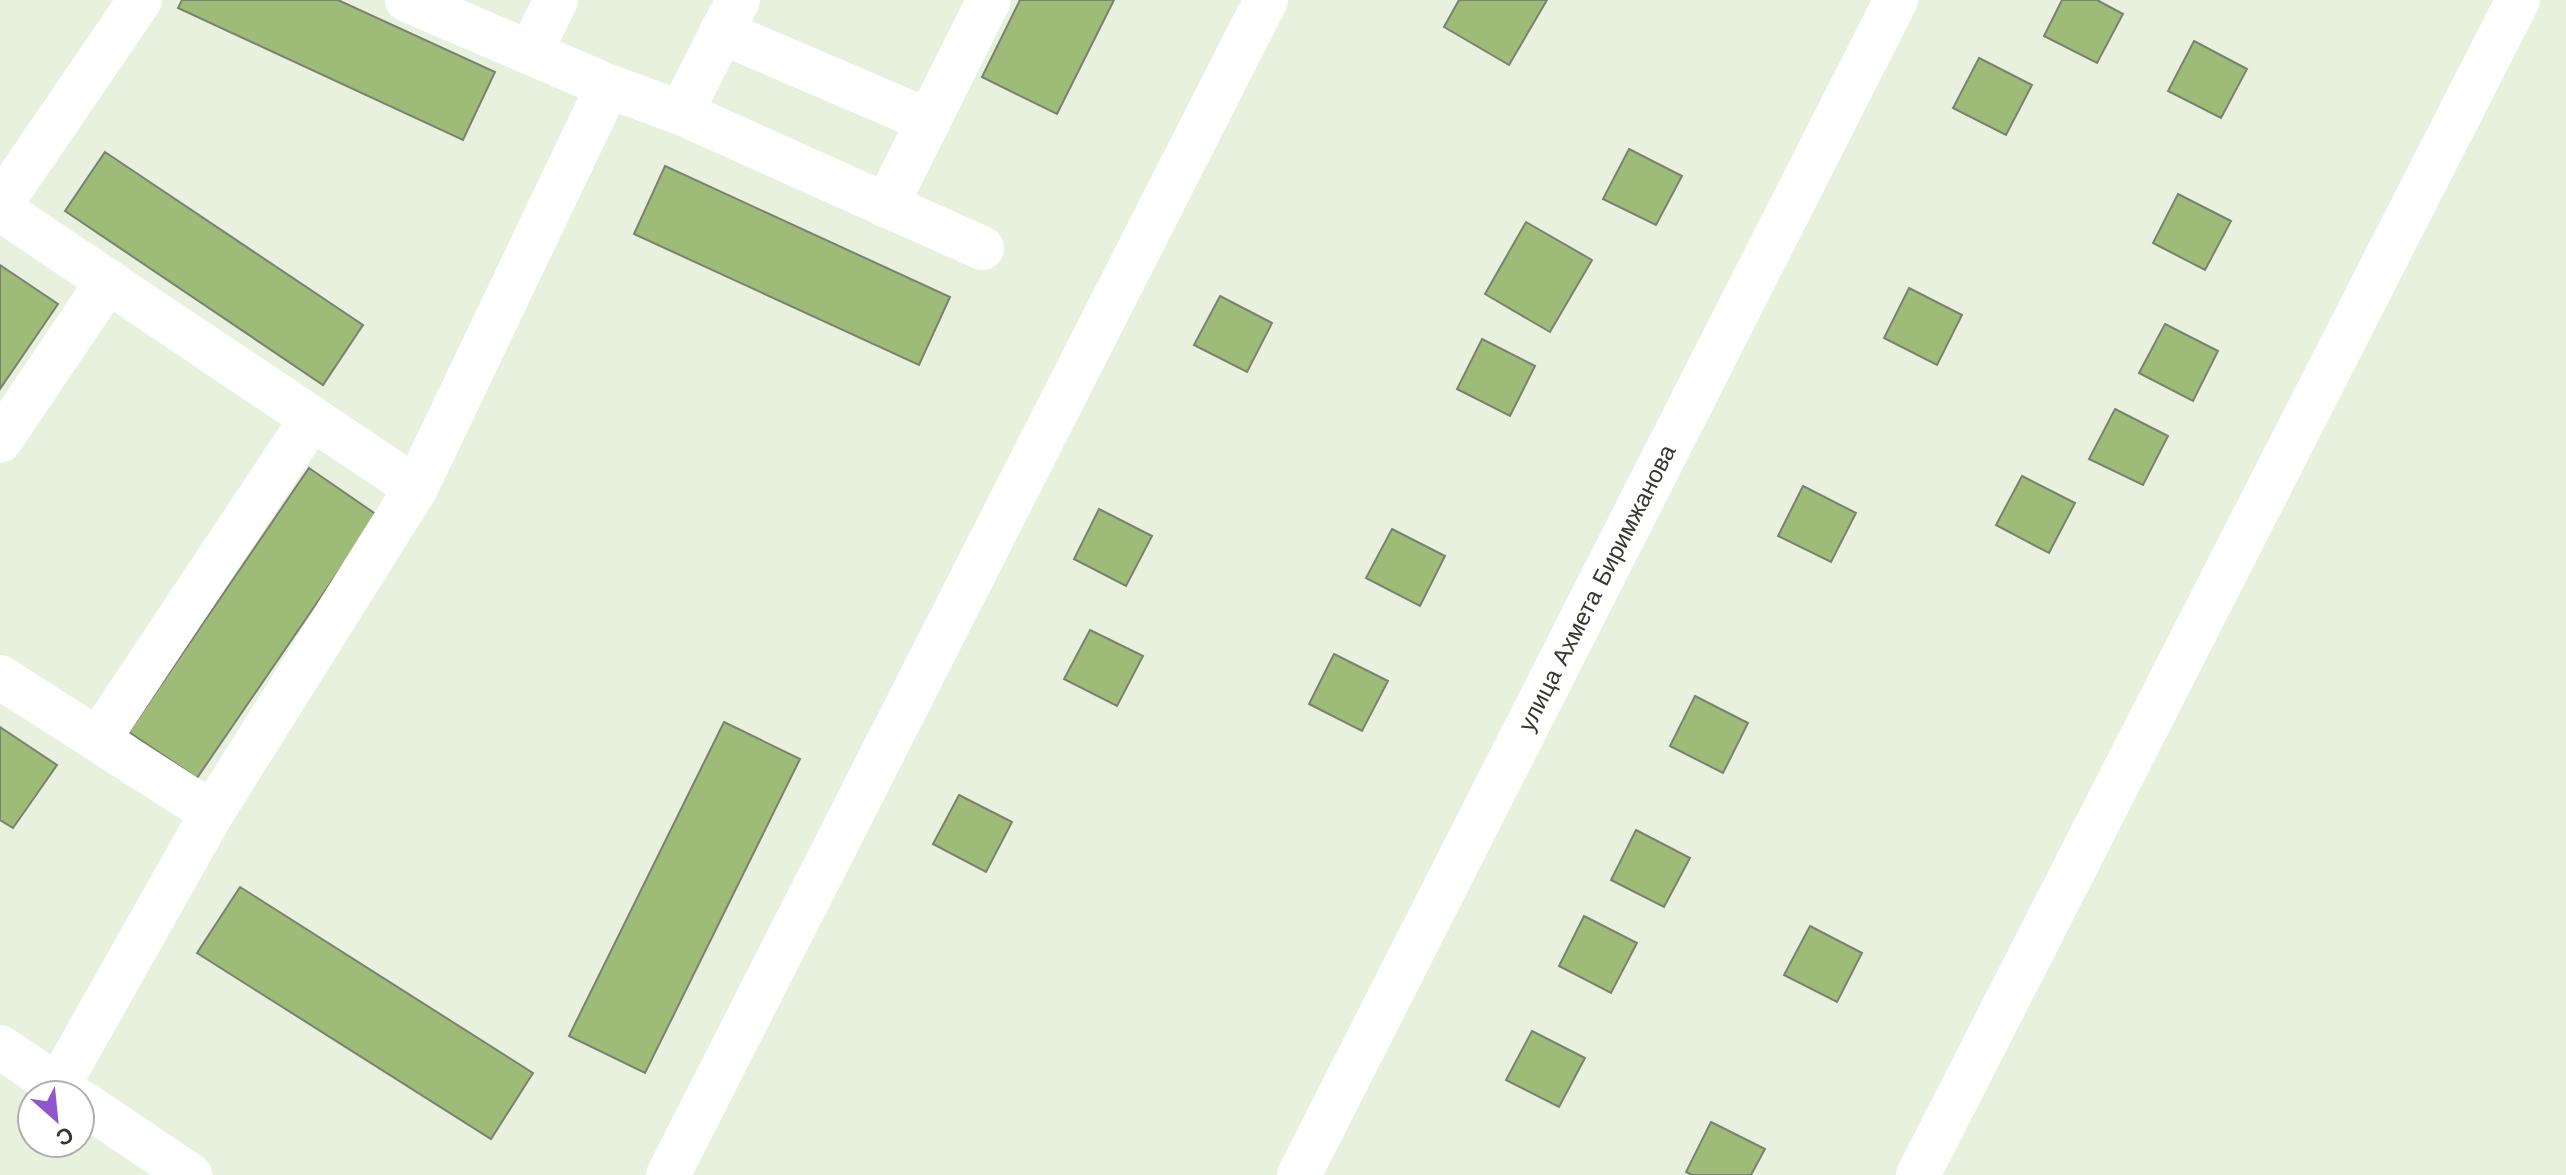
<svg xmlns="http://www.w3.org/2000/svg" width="2566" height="1175" viewBox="0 0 2566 1175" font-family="'Work Sans',sans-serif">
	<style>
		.building { fill: #9ebb78; stroke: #7a8271; stroke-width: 2 }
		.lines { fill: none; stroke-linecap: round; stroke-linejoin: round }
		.minor { stroke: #fff; stroke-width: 44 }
		.labels { text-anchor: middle; stroke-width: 6; stroke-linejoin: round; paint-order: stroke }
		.street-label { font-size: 24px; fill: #343830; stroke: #fff }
	</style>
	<rect width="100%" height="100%" fill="#e7f1dd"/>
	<!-- building -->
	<path class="building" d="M 182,0 L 338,0 L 495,72 L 463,140 L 178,8 Z
		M 1020,0 L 1114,0 L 1057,114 L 982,77 Z
		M 1459,0 L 1547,0 L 1509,65 L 1444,27 Z
		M 2062,0 L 2097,0 L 2123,14 L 2097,63 L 2044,36 Z
		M 2194,41 L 2247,69 L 2221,118 L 2168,91 Z
		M 1979,58 L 2032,85 L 2006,135 L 1953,108 Z
		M 1629,149 L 1682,176 L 1656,225 L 1603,199 Z
		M 105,152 L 363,325 L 323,385 L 65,211 Z
		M 665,166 L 950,297 L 919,365 L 634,234 Z
		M 2178,194 L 2231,221 L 2205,270 L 2153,243 Z
		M 1526,222 L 1592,260 L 1550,332 L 1485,294 Z
		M 0,265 L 58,304 L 0,389 Z
		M 1909,288 L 1962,315 L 1937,365 L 1884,338 Z
		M 1220,296 L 1272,323 L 1247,372 L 1194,345 Z
		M 2165,324 L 2218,351 L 2193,401 L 2139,373 Z
		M 1482,339 L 1535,366 L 1510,416 L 1457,389 Z
		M 2115,409 L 2168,436 L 2143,485 L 2089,459 Z
		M 309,468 L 377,515 L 197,778 L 129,732 Z
		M 2022,476 L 2075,503 L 2049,553 L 1996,525 Z
		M 1803,486 L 1856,513 L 1831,562 L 1778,536 Z
		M 1099,509 L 1152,536 L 1126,586 L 1074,559 Z
		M 1392,529 L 1445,556 L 1420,606 L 1366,578 Z
		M 1090,630 L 1143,656 L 1117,706 L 1064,679 Z
		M 1334,654 L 1388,681 L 1362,731 L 1309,704 Z
		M 1695,696 L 1748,723 L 1723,773 L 1670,746 Z
		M 724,722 L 800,759 L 645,1073 L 569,1036 Z
		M 0,727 L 57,765 L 13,828 L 0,820 Z
		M 959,795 L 1012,822 L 986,872 L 933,844 Z
		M 1636,830 L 1690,858 L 1664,907 L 1611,880 Z
		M 240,887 L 533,1073 L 491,1139 L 197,953 Z
		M 1584,916 L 1637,943 L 1611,993 L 1559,966 Z
		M 1810,926 L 1862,953 L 1837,1002 L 1784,975 Z
		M 1532,1031 L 1585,1058 L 1559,1107 L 1506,1080 Z
		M 1711,1122 L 1765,1149 L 1751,1175 L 1692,1175 L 1686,1172 Z"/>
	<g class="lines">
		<!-- minor -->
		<path class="minor" d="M 407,0 L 608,86 L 681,113 L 982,248
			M 721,32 L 929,121
			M 530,53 L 556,0
			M 681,113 L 738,0
			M 0,205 L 140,0
			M 886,206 L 989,0
			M 0,209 L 416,488
			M 0,441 L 108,281
			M 0,677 L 212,813
			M 98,740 L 312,418
			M 0,1047 L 71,1095
			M 58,1086 L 212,813 L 416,488 L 608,86
			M 80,1101 L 190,1175
			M 668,1175 L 1266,0
			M 1299,1175 L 1896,0
			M 1918,1175 L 2518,0"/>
	</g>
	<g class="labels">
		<!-- street labels -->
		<g class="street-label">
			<text transform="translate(1597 588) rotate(-63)" y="8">улица Ахмета Биримжанова</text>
		</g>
	</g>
	<!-- north arrow -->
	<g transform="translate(56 1119) rotate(153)"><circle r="38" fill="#ffffff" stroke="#aeafac" stroke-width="2"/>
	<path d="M0-6L14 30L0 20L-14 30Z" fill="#8e57ce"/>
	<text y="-12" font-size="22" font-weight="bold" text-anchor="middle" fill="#343830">С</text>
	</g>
</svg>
